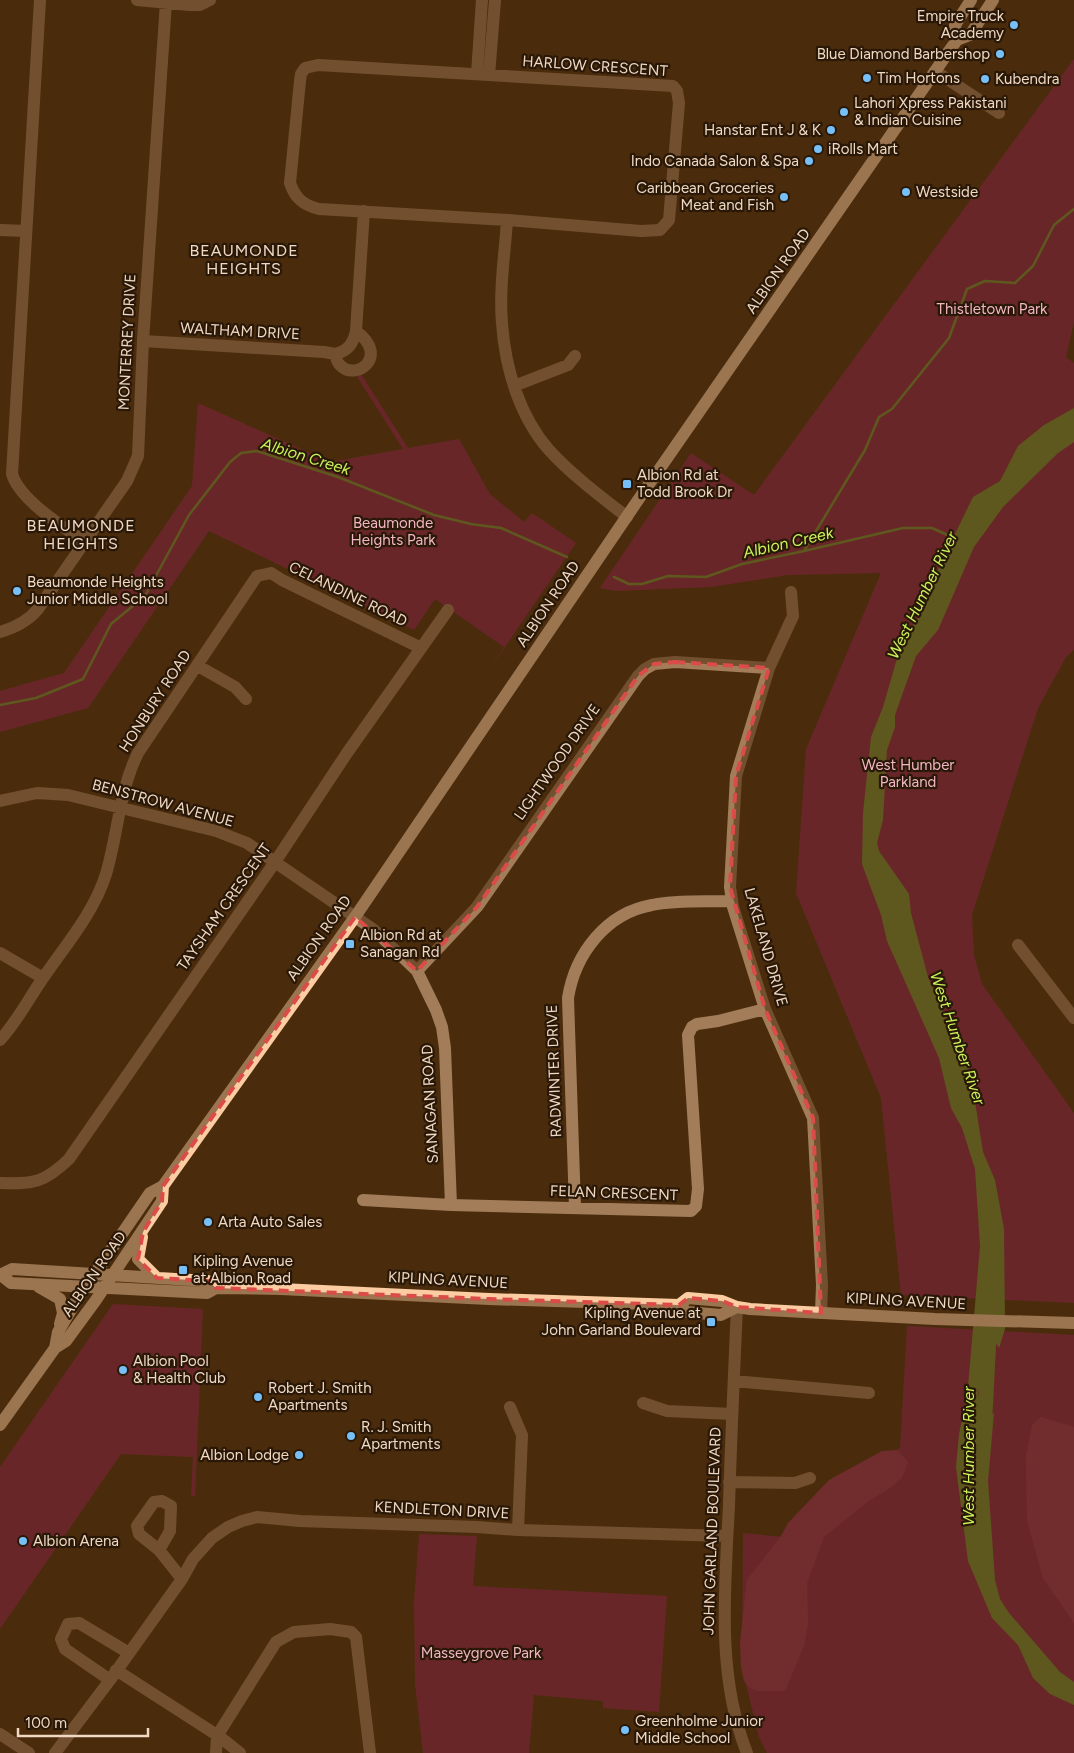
<svg xmlns="http://www.w3.org/2000/svg" width="1074" height="1753" viewBox="0 0 1074 1753" font-family="Figtree,sans-serif">
	<style>
		.green { fill: #8e214a }
		.forest { fill: #a03058 }
		.water { fill: #758e33 }
		.lines { fill: none; stroke-linecap: round; stroke-linejoin: round }
		.stream { stroke: #758e33; stroke-width: 2.5 }
		.river { stroke: #758e33; stroke-width: 15 }
		.minor { stroke: #a37d5a; stroke-width: 12 }
		.major { stroke: #fccca2; stroke-width: 12 }
		.marked { fill: none; stroke: #db4b47; stroke-width: 4; stroke-dasharray: 10 6; stroke-linejoin: round }
		.poi-dot { fill: #77bff7; stroke: #291807; stroke-width: 2 }
		.labels { text-anchor: middle; stroke-width: 4.5; stroke-linejoin: round; paint-order: stroke }
		.poi-label { font-size: 15px; fill: #f0d8c3; stroke: #291807; text-anchor: start }
		.street-label { font-size: 15px; fill: #f0d8c3; stroke: #291807 }
		.park-label { font-size: 15px; fill: #f2b5c4; stroke: #291807 }
		.neighbourhood-label { font-size: 16px; letter-spacing: 1px; fill: #f0d8c3; stroke: #291807 }
		.water-label { font-size: 16px; font-style: italic; fill: #c9f25b; stroke: #291807 }
	</style>
	<rect width="100%" height="100%" fill="#4a2c0d"/>
	<!-- green -->
	<path class="green" d="M 1074,59 L 1074,322 L 1066,357 L 1074,363 L 1074,650 L 1066,657 L 1038,708 L 972,915 L 974,955 L 982,984 L 1074,1113 L 1074,1303 L 901,1295 L 881,1098 L 796,893 L 806,749 L 881,573 L 788,575 L 711,587 L 615,591 L 600,588 L 691,453 L 754,495 Z
		M 361,374 L 408,448 L 459,439 L 490,494 L 524,522 L 532,513 L 576,543 L 485,676 L 504,647 L 435,599 L 414,630 L 209,531 L 88,708 L 0,732 L 0,691 L 64,673 L 192,486 L 198,403 L 330,462 L 403,449 L 356,375 Z
		M 113,1304 L 203,1309 L 195,1496 L 191,1496 L 193,1457 L 121,1454 L 0,1629 L 0,1467 Z
		M 907,1326 L 1074,1335 L 1074,1753 L 767,1753 L 759,1737 L 742,1668 L 743,1533 L 783,1537 L 832,1483 L 900,1448 Z
		M 419,1534 L 477,1536 L 473,1586 L 667,1596 L 659,1712 L 603,1708 L 603,1701 L 534,1695 L 529,1753 L 423,1753 L 415,1684 L 414,1602 Z"/>
	<!-- forest -->
	<path class="forest" d="M 1041,1417 L 1074,1427 L 1074,1623 L 1043,1578 L 1027,1520 L 1026,1457 L 1032,1425 Z
		M 897,1450 L 908,1462 L 902,1478 L 890,1488 L 870,1500 L 824,1537 L 807,1583 L 808,1624 L 804,1646 L 785,1691 L 757,1691 L 749,1687 L 744,1681 L 741,1667 L 740,1643 L 747,1580 L 781,1536 L 788,1523 L 829,1480 L 882,1451 Z"/>
	<!-- water -->
	<path class="water" d="M 1074,408 L 1074,442 L 1058,453 L 1003,507 L 974,547 L 938,630 L 916,656 L 895,715 L 895,727 L 887,750 L 883,820 L 877,843 L 879,851 L 909,894 L 911,913 L 928,977 L 946,1017 L 963,1041 L 968,1058 L 983,1152 L 995,1180 L 1004,1229 L 1005,1329 L 999,1348 L 990,1334 L 985,1346 L 978,1394 L 982,1412 L 989,1417 L 994,1413 L 988,1481 L 995,1580 L 1000,1599 L 1009,1613 L 1060,1672 L 1074,1682 L 1074,1705 L 1050,1694 L 1033,1678 L 1018,1645 L 992,1618 L 968,1561 L 956,1467 L 959,1435 L 968,1387 L 980,1246 L 975,1169 L 962,1128 L 951,1108 L 939,1058 L 887,941 L 881,915 L 862,864 L 863,813 L 871,737 L 883,707 L 896,662 L 911,628 L 919,616 L 935,582 L 938,569 L 973,497 L 1000,481 L 1018,446 L 1044,425 Z"/>
	<g class="lines">
		<!-- stream -->
		<path class="stream" d="M 804,551 L 865,450 L 879,417 L 892,409 L 949,338 L 967,289 L 985,281 L 1015,283 L 1033,266 L 1054,225 L 1074,209
			M 614,577 L 629,584 L 642,584 L 668,576 L 706,577 L 742,564 L 804,551 L 903,528 L 932,528 L 954,538
			M 0,705 L 36,698 L 83,679 L 111,624 L 145,596 L 189,515 L 230,462 L 241,453 L 257,451 L 338,477 L 434,515 L 471,524 L 501,528 L 567,557"/>
		<!-- river -->
		<path class="river" d="M 984,1433 L 990,1316"/>
		<!-- minor -->
		<path class="minor" d="M 40,0 L 12,474 C 20,500 62,526 85,542
			M 137,0 L 190,5 L 200,5 L 210,0
			M 318,65 L 673,86 L 677,91 L 679,103 L 669,220 L 660,230 L 641,231 L 507,220 L 319,209 C 303,205 295,198 290,183 L 300,81 L 301,74 L 305,68 Z
			M 935,71 L 999,113
			M 477,74 L 482,0
			M 489,75 L 495,0
			M 507,220 C 505,253 499,289 502,323 C 505,367 519,416 549,450 C 572,475 600,496 627,517
			M 0,230 L 26,231
			M 143,341 L 324,352 L 335,354 C 336,357 337,363 340,365 C 355,382 391,357 356,331 L 364,211
			M 335,354 C 348,351 353,344 356,331
			M 514,386 L 568,365 L 575,356
			M 791,592 L 793,616 L 769,668 L 736,776 L 730,887 L 733,907 L 765,1009 L 813,1118 L 822,1285 L 821,1313
			M 0,632 C 14,628 29,620 38,609 L 127,481 L 138,456 L 143,341 L 166,2
			M 198,666 L 235,687 L 246,699
			M 0,801 L 37,793 L 68,795 L 216,831 L 247,843 L 374,930 L 417,971 L 436,1010 L 442,1027 L 445,1048 L 451,1205
			M 1018,945 L 1074,1018
			M 0,953 L 43,978
			M 417,971 L 477,907 L 638,676 L 645,669 L 654,664 L 675,662 L 769,668
			M 0,1040 C 16,1023 28,1000 41,981 C 64,947 94,913 106,874 C 118,834 119,791 138,753 L 257,576 L 271,573 L 282,580 L 421,648
			M 0,1183 C 34,1184 44,1183 69,1159 L 275,862 L 347,753 L 448,610
			M 363,1200 L 451,1205 L 691,1211 L 696,1206 L 698,1189 L 688,1035 L 692,1027 L 697,1024 L 718,1021 L 765,1009
			M 575,1208 L 568,998 C 575,954 606,913 652,905 C 676,900 707,902 732,901
			M 737,1307 C 734,1373 731,1439 729,1505 C 725,1588 716,1675 747,1753
			M 734,1381 L 869,1393
			M 643,1403 L 667,1411 L 732,1414
			M 510,1407 L 522,1435 L 518,1530
			M 729,1482 L 795,1483 L 810,1478
			M 159,1550 L 170,1531 L 171,1506 L 162,1501 L 154,1502 L 137,1526 L 139,1534 L 159,1550 L 182,1579
			M 116,1670 L 220,1737 L 240,1753
			M 110,1680 L 65,1649 L 61,1639 L 68,1624 L 79,1623 L 129,1653
			M 0,1734 L 29,1753
			M 55,1753 L 110,1680 L 182,1579 L 193,1559 L 212,1538 L 228,1527 L 242,1521 L 257,1517 L 300,1521 L 477,1527 L 518,1530 L 727,1536
			M 216,1753 L 217,1736 L 276,1642 L 294,1632 L 330,1629 L 351,1632 L 356,1637 L 370,1753"/>
		<!-- major -->
		<path class="major" d="M 957,40 L 955,25 L 971,0
			M 142,1237 L 138,1259 L 157,1278
			M 0,1275 L 12,1269 L 208,1281 L 216,1288
			M 1,1275 L 11,1283 L 207,1293 L 216,1288 L 281,1289 L 489,1299 L 679,1305 L 688,1298 L 722,1301 L 737,1307 L 750,1309 L 935,1319 L 1074,1323
			M 39,1287 L 60,1299 L 63,1313 L 60,1324
			M 679,1305 L 687,1312 L 721,1315 L 737,1307
			M 55,1348 L 58,1332 L 78,1298 L 150,1193 L 163,1186 L 355,917 L 636,503 L 947,54 L 957,40 L 970,35 L 993,0
			M 0,1425 L 55,1348 L 66,1341 L 96,1300 L 162,1201 L 163,1186"/>
	</g>
	<!-- marked area -->
	<path d="M0 0H1074V1753H0ZM 675,662 L 769,668 L 736,776 L 730,887 L 765,1009 L 813,1118 L 821,1313 L 737,1307 L 722,1301 L 688,1298 L 679,1305 L 489,1299 L 216,1288 L 208,1281 L 157,1278 L 138,1259 L 143,1232 L 162,1201 L 163,1186 L 355,917 L 417,971 L 477,907 L 638,676 L 654,664 Z" fill="#4a2c0d" fill-opacity=".55" fill-rule="evenodd"/>
	<path class="marked" d="M 675,662 L 769,668 L 736,776 L 730,887 L 765,1009 L 813,1118 L 821,1313 L 737,1307 L 722,1301 L 688,1298 L 679,1305 L 489,1299 L 216,1288 L 208,1281 L 157,1278 L 138,1259 L 143,1232 L 162,1201 L 163,1186 L 355,917 L 417,971 L 477,907 L 638,676 L 654,664 Z"/>
	<!-- markers -->
	<g class="poi-dot">
		<circle cx="1014" cy="25" r="5"/>
		<circle cx="1000" cy="54" r="5"/>
		<circle cx="867" cy="78" r="5"/>
		<circle cx="985" cy="79" r="5"/>
		<circle cx="844" cy="112" r="5"/>
		<circle cx="831" cy="130" r="5"/>
		<circle cx="818" cy="149" r="5"/>
		<circle cx="809" cy="161" r="5"/>
		<circle cx="906" cy="192" r="5"/>
		<circle cx="784" cy="197" r="5"/>
		<rect x="622" y="479" width="10" height="10" rx="2.5"/>
		<circle cx="17" cy="591" r="5"/>
		<rect x="345" y="939" width="10" height="10" rx="2.5"/>
		<circle cx="208" cy="1222" r="5"/>
		<rect x="178" y="1265" width="10" height="10" rx="2.5"/>
		<rect x="706" y="1317" width="10" height="10" rx="2.5"/>
		<circle cx="123" cy="1370" r="5"/>
		<circle cx="258" cy="1397" r="5"/>
		<circle cx="351" cy="1436" r="5"/>
		<circle cx="299" cy="1455" r="5"/>
		<circle cx="23" cy="1541" r="5"/>
		<circle cx="625" cy="1730" r="5"/>
	</g>
	<g class="labels">
		<!-- poi labels -->
		<g class="poi-label">
			<text x="1004" y="21" text-anchor="end">Empire Truck<tspan x="1004" dy="17">Academy</tspan></text>
			<text x="990" y="59" text-anchor="end">Blue Diamond Barbershop</text>
			<text x="877" y="83">Tim Hortons</text>
			<text x="995" y="84">Kubendra</text>
			<text x="854" y="108">Lahori Xpress Pakistani<tspan x="854" dy="17">&amp; Indian Cuisine</tspan></text>
			<text x="821" y="135" text-anchor="end">Hanstar Ent J &amp; K</text>
			<text x="828" y="154">iRolls Mart</text>
			<text x="799" y="166" text-anchor="end">Indo Canada Salon &amp; Spa</text>
			<text x="774" y="193" text-anchor="end">Caribbean Groceries<tspan x="774" dy="17">Meat and Fish</tspan></text>
			<text x="916" y="197">Westside</text>
			<text x="637" y="480">Albion Rd at<tspan x="637" dy="17">Todd Brook Dr</tspan></text>
			<text x="27" y="587">Beaumonde Heights<tspan x="27" dy="17">Junior Middle School</tspan></text>
			<text x="360" y="940">Albion Rd at<tspan x="360" dy="17">Sanagan Rd</tspan></text>
			<text x="218" y="1227">Arta Auto Sales</text>
			<text x="193" y="1266">Kipling Avenue<tspan x="193" dy="17">at Albion Road</tspan></text>
			<text x="701" y="1318" text-anchor="end">Kipling Avenue at<tspan x="701" dy="17">John Garland Boulevard</tspan></text>
			<text x="133" y="1366">Albion Pool<tspan x="133" dy="17">&amp; Health Club</tspan></text>
			<text x="268" y="1393">Robert J. Smith<tspan x="268" dy="17">Apartments</tspan></text>
			<text x="361" y="1432">R. J. Smith<tspan x="361" dy="17">Apartments</tspan></text>
			<text x="289" y="1460" text-anchor="end">Albion Lodge</text>
			<text x="33" y="1546">Albion Arena</text>
			<text x="635" y="1726">Greenholme Junior<tspan x="635" dy="17">Middle School</tspan></text>
		</g>
		<!-- street labels -->
		<g class="street-label">
			<text transform="translate(595 66) rotate(4)" y="5">HARLOW CRESCENT</text>
			<text transform="translate(778 271) rotate(-55)" y="5">ALBION ROAD</text>
			<text transform="translate(240 331) rotate(3)" y="5">WALTHAM DRIVE</text>
			<text transform="translate(127 342) rotate(-87)" y="5">MONTERREY DRIVE</text>
			<text transform="translate(348 594) rotate(26)" y="5">CELANDINE ROAD</text>
			<text transform="translate(548 604) rotate(-56)" y="5">ALBION ROAD</text>
			<text transform="translate(155 701) rotate(-57)" y="5">HONBURY ROAD</text>
			<text transform="translate(557 762) rotate(-55)" y="5">LIGHTWOOD DRIVE</text>
			<text transform="translate(163 803) rotate(15)" y="5">BENSTROW AVENUE</text>
			<text transform="translate(224 907) rotate(-55)" y="5">TAYSHAM CRESCENT</text>
			<text transform="translate(319 938) rotate(-55)" y="5">ALBION ROAD</text>
			<text transform="translate(766 947) rotate(74)" y="5">LAKELAND DRIVE</text>
			<text transform="translate(554 1071) rotate(-92)" y="5">RADWINTER DRIVE</text>
			<text transform="translate(430 1104) rotate(-93)" y="5">SANAGAN ROAD</text>
			<text transform="translate(614 1193) rotate(2)" y="5">FELAN CRESCENT</text>
			<text transform="translate(94 1274) rotate(-55)" y="5">ALBION ROAD</text>
			<text transform="translate(448 1280) rotate(3)" y="5">KIPLING AVENUE</text>
			<text transform="translate(906 1301) rotate(3)" y="5">KIPLING AVENUE</text>
			<text transform="translate(442 1510) rotate(3)" y="5">KENDLETON DRIVE</text>
			<text transform="translate(712 1531) rotate(-88)" y="5">JOHN GARLAND BOULEVARD</text>
		</g>
		<!-- park labels -->
		<g class="park-label">
			<text x="992" y="314">Thistletown Park</text>
			<text x="393" y="528">Beaumonde<tspan x="393" dy="17">Heights Park</tspan></text>
			<text x="908" y="770">West Humber<tspan x="908" dy="17">Parkland</tspan></text>
			<text x="481" y="1658">Masseygrove Park</text>
		</g>
		<!-- neighbourhood labels -->
		<g class="neighbourhood-label">
			<text x="244" y="256">BEAUMONDE<tspan x="244" dy="18">HEIGHTS</tspan></text>
			<text x="81" y="531">BEAUMONDE<tspan x="81" dy="18">HEIGHTS</tspan></text>
		</g>
		<!-- water labels -->
		<g class="water-label">
			<text transform="translate(306 456) rotate(17)" y="6">Albion Creek</text>
			<text transform="translate(788 542) rotate(-13)" y="6">Albion Creek</text>
			<text transform="translate(922 595) rotate(-64)" y="6">West Humber River</text>
			<text transform="translate(958 1038) rotate(71)" y="6">West Humber River</text>
			<text transform="translate(968 1456) rotate(-90)" y="6">West Humber River</text>
		</g>
	</g>
	<!-- scale -->
	<path d="M18 1728v8h130v-8" fill="none" stroke="#f0d8c3" stroke-width="2.5"/>
	<text x="25" y="1728" font-size="15" fill="#f0d8c3" stroke="#291807" stroke-width="4" paint-order="stroke">100 m</text>
</svg>
